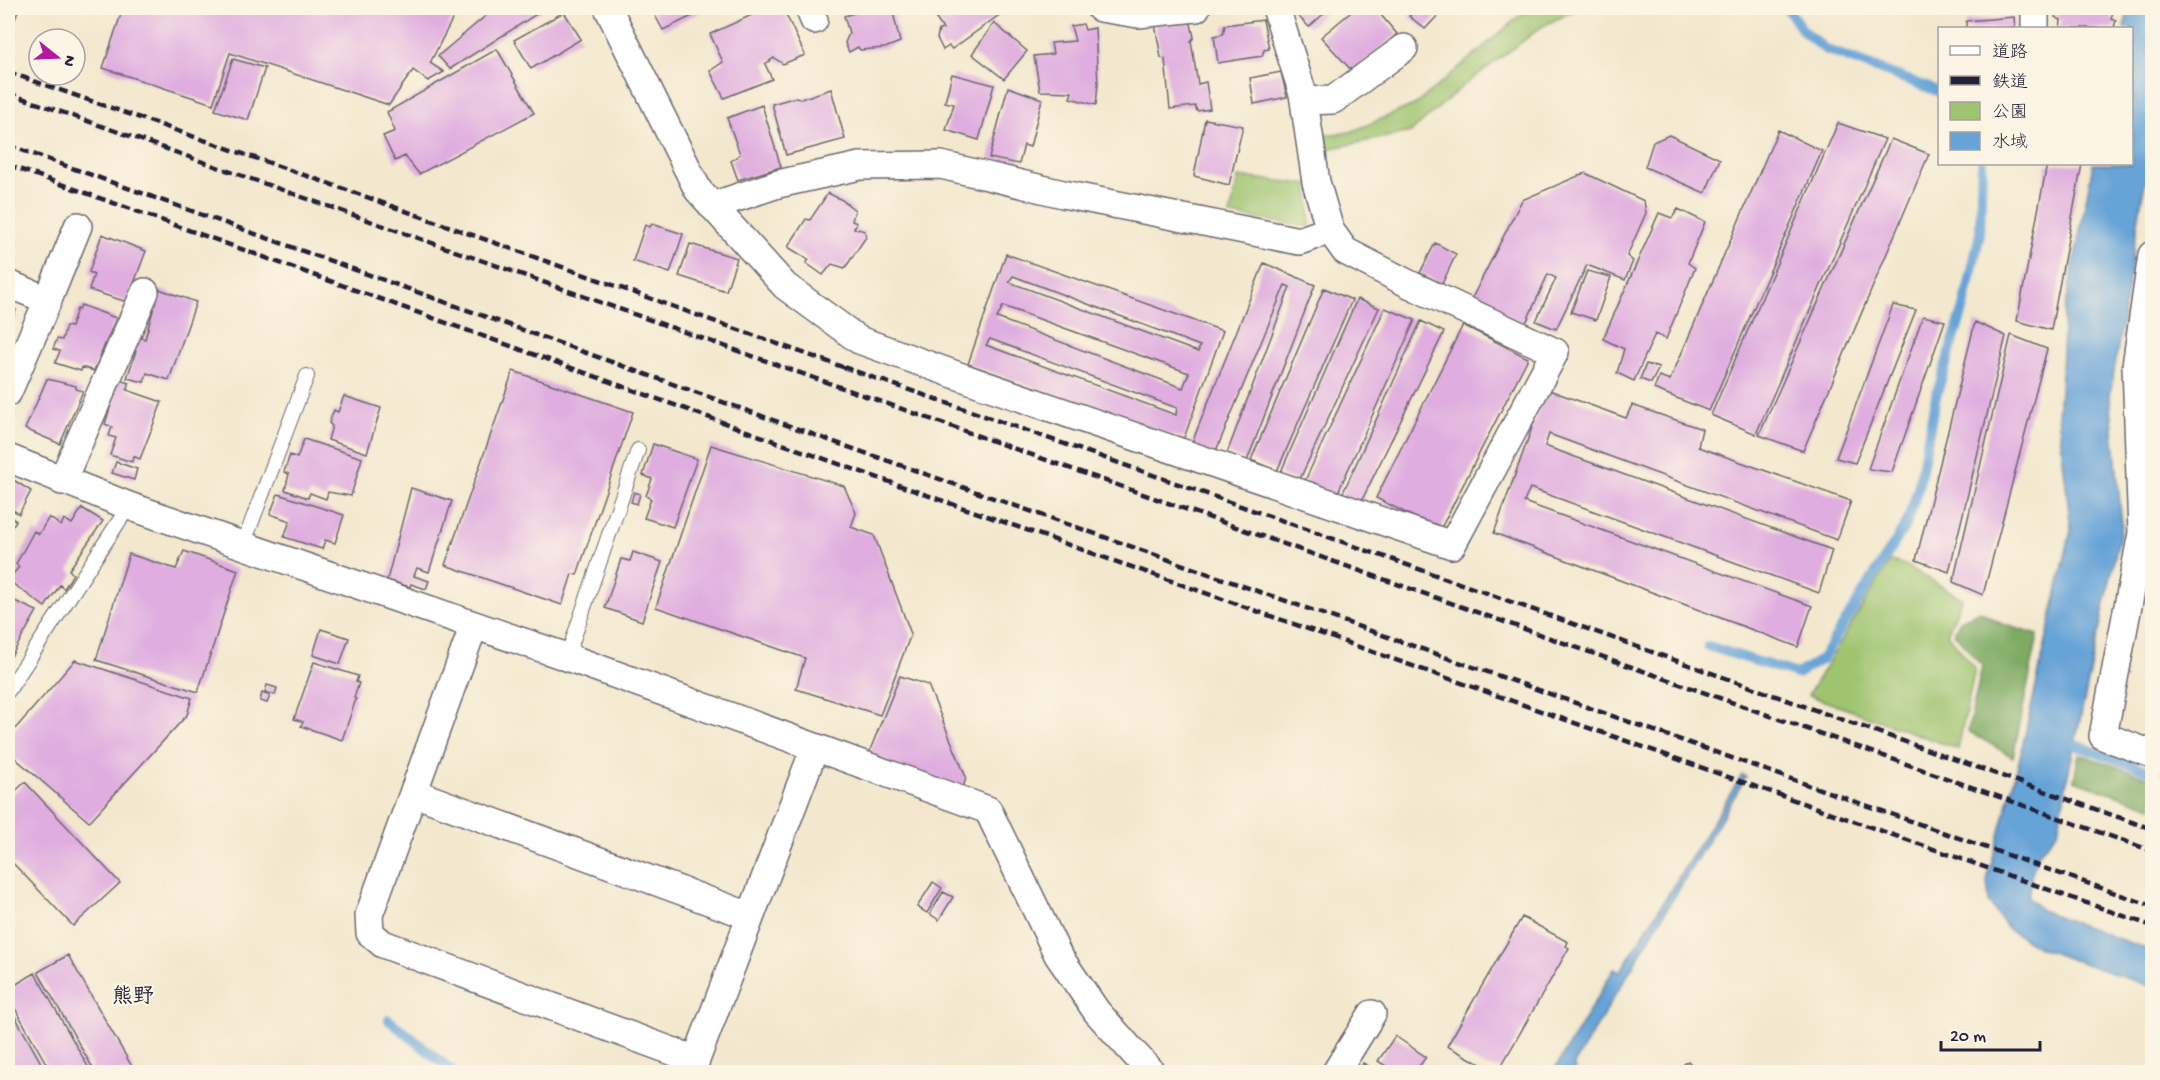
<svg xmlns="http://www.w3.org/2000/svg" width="2160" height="1080" viewBox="0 0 2160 1080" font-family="'Gochi Hand','Klee One',sans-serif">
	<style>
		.green { fill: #9ec46f; stroke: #607355; stroke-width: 1.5 }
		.forest { fill: #7eaa62; stroke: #50664e; stroke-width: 1.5 }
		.water { fill: #66a3d7; stroke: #446289; stroke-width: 1.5 }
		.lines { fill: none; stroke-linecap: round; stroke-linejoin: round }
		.stream { stroke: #66a3d7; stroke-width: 10 }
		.building { fill: #dfaddf; fill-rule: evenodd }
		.service-casing { stroke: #6b676e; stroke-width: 16 }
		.minor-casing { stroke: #6b676e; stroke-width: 30 }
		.service { stroke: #fff; stroke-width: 14 }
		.minor { stroke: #fff; stroke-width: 27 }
		.rail { stroke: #22223b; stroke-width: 4.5; stroke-dasharray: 9 4.5; stroke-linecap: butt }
		.labels { text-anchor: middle; stroke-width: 4.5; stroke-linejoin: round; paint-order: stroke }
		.quarter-label { font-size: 21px; font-weight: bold; fill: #22223b; stroke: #fcf5e5 }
	</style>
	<rect width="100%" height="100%" fill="#fcf5e5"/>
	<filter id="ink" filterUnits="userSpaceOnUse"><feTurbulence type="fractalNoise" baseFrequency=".0167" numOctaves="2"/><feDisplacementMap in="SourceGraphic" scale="12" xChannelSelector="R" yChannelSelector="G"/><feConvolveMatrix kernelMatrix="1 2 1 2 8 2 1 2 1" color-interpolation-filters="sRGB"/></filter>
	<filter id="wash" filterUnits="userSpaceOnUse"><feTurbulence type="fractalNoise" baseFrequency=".008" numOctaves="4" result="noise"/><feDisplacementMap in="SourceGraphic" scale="24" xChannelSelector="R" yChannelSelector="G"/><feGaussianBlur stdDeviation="1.35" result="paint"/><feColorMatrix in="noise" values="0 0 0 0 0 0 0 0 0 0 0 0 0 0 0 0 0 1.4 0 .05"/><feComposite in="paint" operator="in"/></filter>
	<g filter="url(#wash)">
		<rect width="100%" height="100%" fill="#f3e8ce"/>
		<!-- green -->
		<path class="green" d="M 1529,8 L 1579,8 L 1543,26 L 1463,86 L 1411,132 L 1327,149 L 1325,135 L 1351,132 L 1416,104 Z
			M 1238,177 L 1309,184 L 1310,227 L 1230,215 Z
			M 1890,561 L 1905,565 L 1962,598 L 1947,634 L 1975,668 L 1958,749 L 1808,695 Z"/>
		<!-- forest -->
		<path class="forest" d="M 1980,611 L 2002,624 L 2038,635 L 2013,757 L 1968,731 L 1982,666 L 1954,633 L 1960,620 Z
			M 2079,754 L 2152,779 L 2152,807 L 2074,780 Z"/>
		<!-- water -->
		<path class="water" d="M 2129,8 L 2152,8 L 2152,152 L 2142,198 L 2110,396 L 2122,525 L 2068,775 L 2058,832 L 2039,853 L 2032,872 L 2028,897 L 2041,910 L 2152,951 L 2152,987 L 2039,948 L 2008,929 L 1989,903 L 1987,880 L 2019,761 L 2071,530 L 2058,415 L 2060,390 L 2064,314 L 2093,164 L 2132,164 L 2132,28 L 2124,28 Z
			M 1742,775 L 1746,777 L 1573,1066 L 1576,1069 L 1574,1072 L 1553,1072 L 1614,969 L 1620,972 Z"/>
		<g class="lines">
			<!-- stream -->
			<path class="stream" d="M 1787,8 L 1804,32 L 1825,49 L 1940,92
				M 1708,646 L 1797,674 L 1822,659 L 1907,523 L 1918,489 L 1936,396 L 1964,307 L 1980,233 L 1982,164
				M 2075,745 L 2152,772
				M 389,1020 L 454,1072"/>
		</g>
		<g id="blocks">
			<!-- building -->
			<path class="building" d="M 8,8 L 19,8 L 13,25 L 10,25 L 8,31 Z
				M 123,8 L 458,8 L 430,63 L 444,72 L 428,81 L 413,70 L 389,105 L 230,53 L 213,104 L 103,68 Z
				M 495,8 L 546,8 L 450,69 L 438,56 Z
				M 651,8 L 709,8 L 663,30 Z
				M 767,8 L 783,8 L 805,55 L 783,64 L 774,58 L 765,64 L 772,79 L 724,98 L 710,71 L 723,62 L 710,34 Z
				M 872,8 L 892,8 L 900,42 L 885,48 L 860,50 L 858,47 L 849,52 L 845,43 L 849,33 L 844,16 Z
				M 937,8 L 1009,8 L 952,49 L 949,46 L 943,50 L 937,38 L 939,30 L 943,29 L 932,13 L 938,10 Z
				M 1290,8 L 1330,8 L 1309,27 Z
				M 1356,8 L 1375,8 L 1397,34 L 1353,72 L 1321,37 Z
				M 1418,8 L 1445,8 L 1425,29 L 1409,16 Z
				M 2058,8 L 2120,8 L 2120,10 L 2114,9 L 2111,18 L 2116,20 L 2114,28 L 2060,28 L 2061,20 L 2055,17 Z
				M 564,12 L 581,39 L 531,69 L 514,40 Z
				M 2014,17 L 2015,28 L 1966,28 L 1966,21 Z
				M 1190,20 L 1194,37 L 1191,41 L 1198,84 L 1206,82 L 1210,109 L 1197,111 L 1195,106 L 1170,109 L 1165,59 L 1161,58 L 1155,24 Z
				M 1263,20 L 1269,49 L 1264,50 L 1262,56 L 1218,63 L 1214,36 L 1223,34 L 1225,25 Z
				M 994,23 L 1027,51 L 1004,79 L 972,54 Z
				M 1083,24 L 1085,30 L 1095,28 L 1098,84 L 1096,105 L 1070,98 L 1072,92 L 1040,91 L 1034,56 L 1053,54 L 1051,43 L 1075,41 L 1071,26 Z
				M 497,49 L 534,113 L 419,174 L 405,156 L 395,161 L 383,136 L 395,131 L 387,112 Z
				M 233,59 L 265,68 L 248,120 L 215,110 Z
				M 1281,72 L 1287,97 L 1254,104 L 1250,78 Z
				M 952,74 L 994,85 L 979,140 L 946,130 L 954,104 L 945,102 Z
				M 1008,87 L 1042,99 L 1030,147 L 1024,145 L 1019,164 L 989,158 Z
				M 831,89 L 845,139 L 786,155 L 772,104 L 796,97 L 801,99 Z
				M 762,105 L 781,167 L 738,180 L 731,161 L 740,154 L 727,118 Z
				M 1205,119 L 1243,126 L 1229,185 L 1194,176 Z
				M 1838,123 L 1885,139 L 1756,434 L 1711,415 Z
				M 1778,130 L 1822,151 L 1709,411 L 1654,389 L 1659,376 L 1670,380 Z
				M 1669,135 L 1720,159 L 1705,193 L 1645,167 L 1653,142 Z
				M 1891,139 L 1929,154 L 1803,451 L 1759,435 Z
				M 2047,164 L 2082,164 L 2051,330 L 2017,321 Z
				M 1585,173 L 1644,201 L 1646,213 L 1627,256 L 1633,261 L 1625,280 L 1587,265 L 1556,329 L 1536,321 L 1556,278 L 1548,274 L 1525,325 L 1469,304 L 1522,200 Z
				M 828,193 L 842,200 L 855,210 L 852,221 L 857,223 L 854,228 L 865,231 L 866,237 L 845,268 L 832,264 L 823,275 L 806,263 L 809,260 L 788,247 L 806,219 L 810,220 Z
				M 1678,209 L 1705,222 L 1688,263 L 1695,268 L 1666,339 L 1655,334 L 1634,381 L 1617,373 L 1624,349 L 1603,339 L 1659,213 L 1672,218 Z
				M 652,224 L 683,234 L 670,273 L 633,261 L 645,225 L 650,227 Z
				M 102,234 L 146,251 L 127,302 L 89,290 L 94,274 L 89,272 Z
				M 1435,243 L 1456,254 L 1442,284 L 1420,273 Z
				M 690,244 L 737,258 L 726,291 L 679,276 Z
				M 1006,254 L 1223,331 L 1184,438 L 1170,435 L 968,364 ZM 1013,276 L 1200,346 L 1198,352 L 1009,282 ZM 1003,306 L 1189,373 L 1183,388 L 997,318 ZM 990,339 L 1177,408 L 1176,415 L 986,345 Z
				M 1264,263 L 1315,285 L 1247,461 L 1227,453 L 1290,287 L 1285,285 L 1213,458 L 1189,450 Z
				M 1587,271 L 1611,277 L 1596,320 L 1571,312 Z
				M 1324,288 L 1352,300 L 1277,471 L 1251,460 Z
				M 159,289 L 196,302 L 169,380 L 147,373 L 144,382 L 127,378 L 136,351 L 131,350 L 135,336 L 145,339 Z
				M 1357,299 L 1379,308 L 1299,481 L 1280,474 Z
				M 81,305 L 116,318 L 94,371 L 82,367 L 81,371 L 55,363 L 60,351 L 53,349 L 57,339 L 62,340 L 66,326 L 71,327 L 77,309 L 79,310 Z
				M 1893,305 L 1916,310 L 1855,463 L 1836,458 Z
				M 8,307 L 16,310 L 8,331 Z
				M 1385,308 L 1415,320 L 1335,499 L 1303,485 Z
				M 1923,316 L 1945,321 L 1892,472 L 1868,469 Z
				M 1421,321 L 1444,332 L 1360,504 L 1341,497 Z
				M 1975,322 L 2006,336 L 1949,572 L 1916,560 Z
				M 1463,325 L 1528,358 L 1440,530 L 1376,498 Z
				M 2011,335 L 2047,349 L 1983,595 L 1953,582 Z
				M 1646,364 L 1659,368 L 1651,383 L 1640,379 Z
				M 513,371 L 633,412 L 577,575 L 572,574 L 562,605 L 445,565 Z
				M 47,379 L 76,386 L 76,389 L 83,391 L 60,444 L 25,429 Z
				M 116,379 L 129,383 L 127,390 L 162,402 L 140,459 L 133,456 L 132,462 L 110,455 L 116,438 L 109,436 L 112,427 L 105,424 L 113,398 L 110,398 Z
				M 1546,389 L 1626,418 L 1632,405 L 1702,429 L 1698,447 L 1851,501 L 1837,540 L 1549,434 L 1545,446 L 1832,550 L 1819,593 L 1530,488 L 1524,502 L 1812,606 L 1798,647 L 1494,533 Z
				M 344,396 L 381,408 L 367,453 L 328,440 L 332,426 L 329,423 L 334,410 L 338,412 Z
				M 304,439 L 362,458 L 351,496 L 328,492 L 326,499 L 310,493 L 308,498 L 285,490 L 289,474 L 284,472 L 290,455 L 297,458 Z
				M 653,444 L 697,459 L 673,527 L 644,518 L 651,499 L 646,496 L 652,479 L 643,475 Z
				M 711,445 L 844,486 L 856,513 L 851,527 L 874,535 L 911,634 L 880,715 L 796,689 L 805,658 L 656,607 Z
				M 116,462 L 137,469 L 134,480 L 112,473 Z
				M 12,479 L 31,491 L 19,514 L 8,507 L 8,481 Z
				M 411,488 L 452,501 L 429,572 L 417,568 L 414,576 L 429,581 L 426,589 L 411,584 L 410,587 L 387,580 Z
				M 634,492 L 640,494 L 637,504 L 631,502 Z
				M 278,494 L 344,515 L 335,543 L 325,540 L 322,549 L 284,537 L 290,521 L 270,514 Z
				M 82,508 L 103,521 L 69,570 L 73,574 L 64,589 L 60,585 L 45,607 L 8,580 L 19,567 L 16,564 L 34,531 L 39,534 L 49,517 L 61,526 L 64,519 L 72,524 Z
				M 8,515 L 16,521 L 8,532 Z
				M 184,551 L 238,570 L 198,692 L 96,660 L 129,554 L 176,569 Z
				M 633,552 L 662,562 L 642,621 L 605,608 L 621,559 L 630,561 Z
				M 8,598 L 37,611 L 8,662 Z
				M 321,629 L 349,638 L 340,664 L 313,655 Z
				M 75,660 L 192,698 L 187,715 L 89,822 L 8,752 L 8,737 Z
				M 314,662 L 358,676 L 356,682 L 359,683 L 354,698 L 356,699 L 342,740 L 301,726 L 303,722 L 294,719 Z
				M 900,676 L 928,685 L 966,777 L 963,789 L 868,755 Z
				M 267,685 L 277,688 L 275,695 L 265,692 Z
				M 262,693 L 270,696 L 267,703 L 260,701 Z
				M 25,782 L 120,883 L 73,926 L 8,858 L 8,798 Z
				M 933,882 L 942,888 L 927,913 L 917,907 Z
				M 943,892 L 953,897 L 939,920 L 930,914 Z
				M 1522,917 L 1568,942 L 1566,946 L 1569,948 L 1500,1068 L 1486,1067 L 1447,1046 Z
				M 68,955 L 135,1072 L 95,1072 L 38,972 Z
				M 35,973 L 91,1072 L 51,1072 L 8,996 L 8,989 Z
				M 8,1004 L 46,1072 L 8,1072 Z
				M 1395,1036 L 1426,1057 L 1415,1072 L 1395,1072 L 1378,1061 Z
				M 1688,1061 L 1694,1068 L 1688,1072 L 1674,1072 Z
				M 1363,1063 L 1379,1072 L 1353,1072 L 1355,1067 L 1361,1069 Z"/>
		</g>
	</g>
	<g filter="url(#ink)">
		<use href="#blocks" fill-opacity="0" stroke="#6b676e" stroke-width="1.5"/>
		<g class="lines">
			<!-- service casing -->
			<g class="service-casing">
				<path id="service" d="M 243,545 L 307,376
					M 567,657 L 638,450
					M 8,691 L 129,506"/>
			</g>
			<!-- minor casing -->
			<g class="minor-casing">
				<path id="minor" d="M 608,8 L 698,190 L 785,286 L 859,340 L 984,385 L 1452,545 L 1555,352 L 1409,284 L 1345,251 L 1330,230 L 1316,182 L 1303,94 L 1276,8
					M 809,8 L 814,20
					M 1100,8 L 1138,14 L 1196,8
					M 2035,28 L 2035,8
					M 1305,101 L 1333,100 L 1404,48
					M 712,206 L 778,184 L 860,166 L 941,165 L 1063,194 L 1299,241 L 1330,230
					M 2152,255 L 2136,366 L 2142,533 L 2103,736 L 2152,754
					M 8,284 L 48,300 L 8,392
					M 48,300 L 78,226
					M 8,458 L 129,506 L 567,657 L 988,810 L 1058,955 L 1097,1012 L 1151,1072
					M 62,481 L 145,292
					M 474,625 L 369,915 L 370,933 L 383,944 L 696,1060 L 815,747
					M 414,793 L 750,916
					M 1336,1072 L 1372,1014"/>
			</g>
			<!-- service -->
			<use href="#service" class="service"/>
			<!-- minor -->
			<use href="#minor" class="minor"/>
			<!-- rail -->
			<path class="rail" d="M 8,72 L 330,184 L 848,369
				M 8,93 L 2152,851
				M 8,145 L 823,438 L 2152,906
				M 8,165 L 816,456 L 2152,926
				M 843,367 C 1281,518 1716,676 2152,829"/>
		</g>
	</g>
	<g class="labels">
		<!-- quarter labels -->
		<g class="quarter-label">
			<text x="133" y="1002">熊野</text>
		</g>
	</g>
	<!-- margin -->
	<rect width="2160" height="1080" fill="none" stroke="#fcf5e5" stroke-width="30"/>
	<!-- legend -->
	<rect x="1938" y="27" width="195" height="138" fill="#fcf5e5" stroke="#a5a1a1" stroke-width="1.5"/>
	<rect x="1950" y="46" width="30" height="9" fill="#ffffff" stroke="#a5a1a1" stroke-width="1.5"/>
	<text x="1992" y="57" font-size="18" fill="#22223b">道路</text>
	<rect x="1950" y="76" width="30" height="9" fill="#22223b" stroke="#a5a1a1" stroke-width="1.5"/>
	<text x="1992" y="87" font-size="18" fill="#22223b">鉄道</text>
	<rect x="1950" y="102" width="30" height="18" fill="#9ec46f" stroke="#a5a1a1" stroke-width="1.5"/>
	<text x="1992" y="117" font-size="18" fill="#22223b">公園</text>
	<rect x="1950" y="132" width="30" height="18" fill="#66a3d7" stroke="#a5a1a1" stroke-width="1.5"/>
	<text x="1992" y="147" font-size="18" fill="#22223b">水域</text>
	<!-- north arrow -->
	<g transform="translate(57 57) rotate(108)"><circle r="28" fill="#fcf5e5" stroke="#a5a1a1" stroke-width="1.5"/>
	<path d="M0-4.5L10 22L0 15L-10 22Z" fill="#b5179e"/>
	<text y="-9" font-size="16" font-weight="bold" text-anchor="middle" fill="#22223b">N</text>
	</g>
	<!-- scale -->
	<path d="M1941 1041v9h99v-9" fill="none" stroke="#22223b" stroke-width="3"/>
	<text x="1950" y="1041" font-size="18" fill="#22223b" stroke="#fcf5e5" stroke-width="4.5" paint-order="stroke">20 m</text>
</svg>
